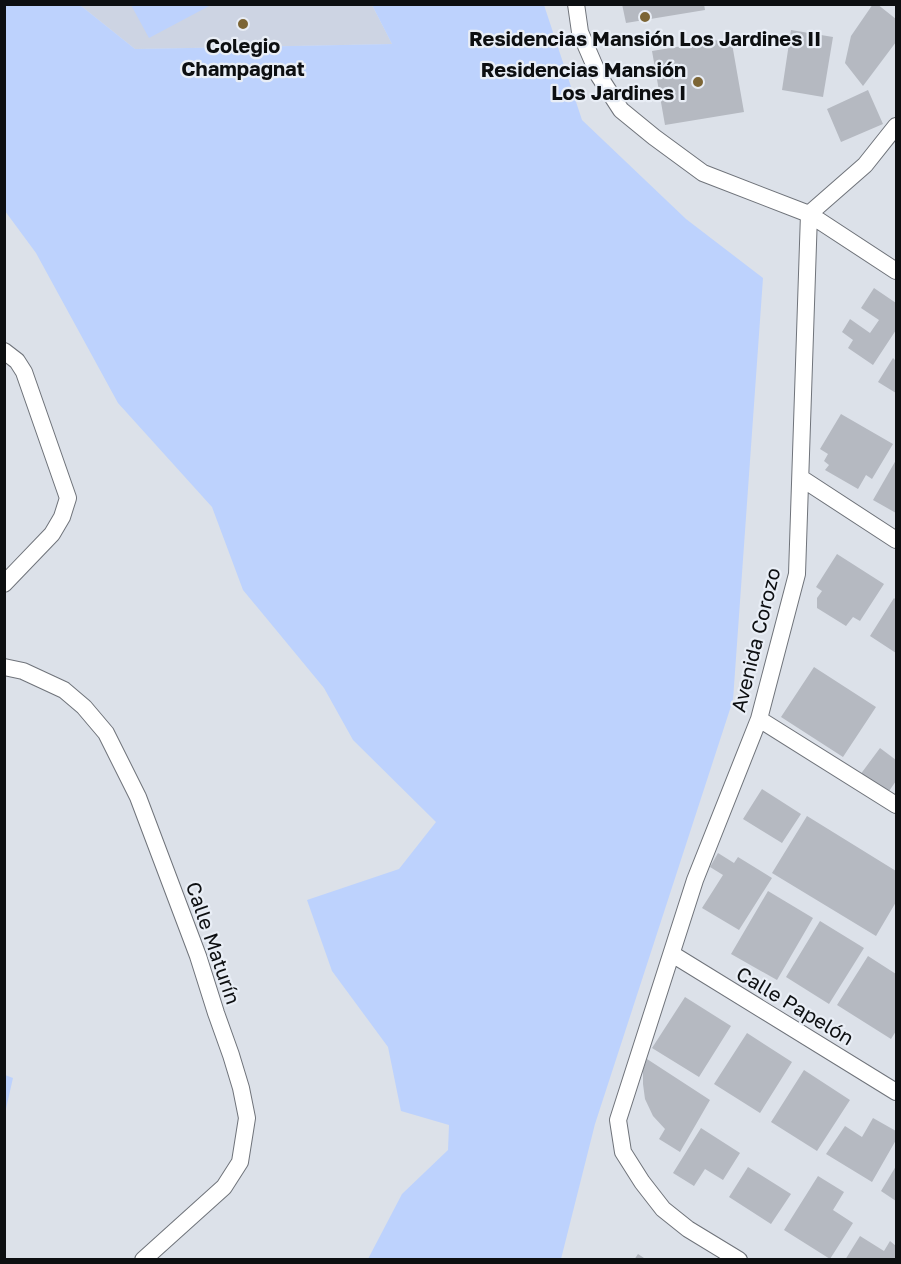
<svg xmlns="http://www.w3.org/2000/svg" width="901" height="1264" viewBox="0 0 901 1264" font-family="'Golos Text',sans-serif">
	<style>
		.built { fill: #cdd4e3 }
		.green { fill: #bdd2fd }
		.building { fill: #b5b9c1 }
		.lines { fill: none; stroke-linecap: round; stroke-linejoin: round }
		.street-casing { stroke: #6f737a; stroke-width: 18 }
		.street { stroke: #fff; stroke-width: 16 }
		.poi-dot { fill: #7c6535; stroke: #e9eef6; stroke-width: 2 }
		.labels { text-anchor: middle; stroke-width: 4.5; stroke-linejoin: round; paint-order: stroke }
		.poi-label { font-size: 20px; font-weight: bold; fill: #0d0f11; stroke: #e9eef6 }
		.street-label { font-size: 20px; fill: #0d0f11; stroke: #e9eef6 }
	</style>
	<rect width="100%" height="100%" fill="#dce1e9"/>
	<!-- built -->
	<path class="built" d="M 80,5 L 372,5 L 392,44 L 135,49 Z"/>
	<!-- green -->
	<path class="green" d="M 5,4 L 80,5 L 135,49 L 392,44 L 372,5 L 544,5 L 582,120 L 686,219 L 763,278 L 733,700 L 595,1124 L 561,1259 L 368,1259 L 402,1194 L 448,1150 L 449,1125 L 401,1111 L 388,1047 L 332,971 L 307,900 L 399,869 L 436,822 L 353,740 L 324,688 L 243,590 L 212,507 L 118,403 L 36,253 L 5,211 Z
		M 131,5 L 211,5 L 149,38 Z
		M 5,1075 L 13,1078 L 5,1113 L 4,1075 Z"/>
	<!-- building -->
	<path class="building" d="M 622,4 L 704,4 L 705,10 L 626,23 Z
		M 873,4 L 877,4 L 896,19 L 896,42 L 863,86 L 845,63 L 851,36 Z
		M 791,30 L 833,37 L 823,97 L 782,90 Z
		M 731,38 L 744,112 L 665,125 L 652,51 Z
		M 868,90 L 883,124 L 841,142 L 827,109 Z
		M 874,288 L 896,303 L 896,330 L 873,365 L 848,348 L 853,340 L 842,332 L 850,319 L 870,333 L 879,320 L 861,308 Z
		M 893,358 L 896,361 L 896,393 L 878,382 Z
		M 841,414 L 893,444 L 872,479 L 866,475 L 858,489 L 825,470 L 829,465 L 824,461 L 828,454 L 820,449 Z
		M 896,460 L 896,513 L 873,500 Z
		M 837,554 L 884,584 L 860,621 L 853,617 L 846,626 L 817,608 L 817,598 L 822,591 L 816,587 Z
		M 894,598 L 896,600 L 896,653 L 870,636 Z
		M 814,667 L 876,707 L 843,757 L 781,717 Z
		M 880,748 L 896,760 L 896,781 L 887,794 L 860,775 Z
		M 762,789 L 801,814 L 782,843 L 743,819 Z
		M 807,816 L 896,871 L 896,902 L 876,936 L 772,873 Z
		M 718,853 L 734,863 L 738,857 L 772,878 L 739,930 L 702,908 L 723,875 L 710,867 Z
		M 768,891 L 813,918 L 777,980 L 731,954 Z
		M 820,921 L 864,948 L 829,1004 L 786,977 Z
		M 868,956 L 896,974 L 896,1031 L 891,1039 L 837,1005 Z
		M 685,997 L 731,1026 L 699,1077 L 652,1048 Z
		M 747,1033 L 792,1062 L 760,1113 L 714,1084 Z
		M 647,1059 L 710,1100 L 680,1152 L 659,1139 L 665,1129 L 653,1116 L 645,1099 L 643,1084 L 643,1070 Z
		M 804,1070 L 850,1100 L 817,1151 L 771,1122 Z
		M 873,1118 L 896,1131 L 896,1140 L 872,1182 L 826,1154 L 845,1126 L 862,1137 Z
		M 701,1128 L 740,1153 L 723,1180 L 705,1169 L 694,1186 L 673,1173 Z
		M 896,1166 L 896,1201 L 881,1191 Z
		M 748,1167 L 791,1194 L 771,1224 L 729,1197 Z
		M 818,1176 L 844,1192 L 833,1210 L 853,1223 L 830,1259 L 784,1230 Z
		M 860,1236 L 884,1251 L 890,1241 L 896,1246 L 896,1260 L 845,1260 Z
		M 638,1254 L 647,1260 L 634,1260 Z"/>
	<g class="lines">
		<!-- street casing -->
		<g class="street-casing">
			<path id="street" d="M 576,4 L 580,32 L 599,76 L 621,110 L 654,137 L 703,173 L 809,214 L 896,271
				M 809,214 L 865,165 L 896,126
				M 4,351 L 17,361 L 24,372 L 68,498 L 62,517 L 52,534 L 4,584
				M 801,478 L 896,540
				M 4,667 L 23,671 L 64,690 L 84,707 L 106,733 L 138,797 L 198,956 L 216,1013 L 231,1055 L 241,1088 L 247,1118 L 240,1162 L 224,1187 L 143,1260
				M 759,719 L 896,805
				M 672,954 L 896,1092
				M 739,1260 L 688,1229 L 663,1209 L 642,1182 L 623,1152 L 618,1120 L 695,880 L 759,719 L 797,574 L 809,214"/>
		</g>
		<!-- street -->
		<use href="#street" class="street"/>
	</g>
	<!-- markers -->
	<g class="poi-dot">
		<circle cx="645" cy="17" r="6"/>
		<circle cx="243" cy="24" r="6"/>
		<circle cx="698" cy="82" r="6"/>
	</g>
	<g class="labels">
		<!-- poi labels -->
		<g class="poi-label">
			<text x="645" y="46">Residencias Mansión Los Jardines II</text>
			<text x="243" y="53">Colegio<tspan x="243" dy="23">Champagnat</tspan></text>
			<text x="686" y="77" text-anchor="end">Residencias Mansión<tspan x="686" dy="23">Los Jardines I</tspan></text>
		</g>
		<!-- street labels -->
		<g class="street-label">
			<text transform="translate(756 640) rotate(-76)" y="7">Avenida Corozo</text>
			<text transform="translate(213 943) rotate(71)" y="7">Calle Maturín</text>
			<text transform="translate(795 1006) rotate(31)" y="7">Calle Papelón</text>
		</g>
	</g>
	<!-- border -->
	<rect width="901" height="1264" fill="none" stroke="#0d0f11" stroke-width="12"/>
</svg>
